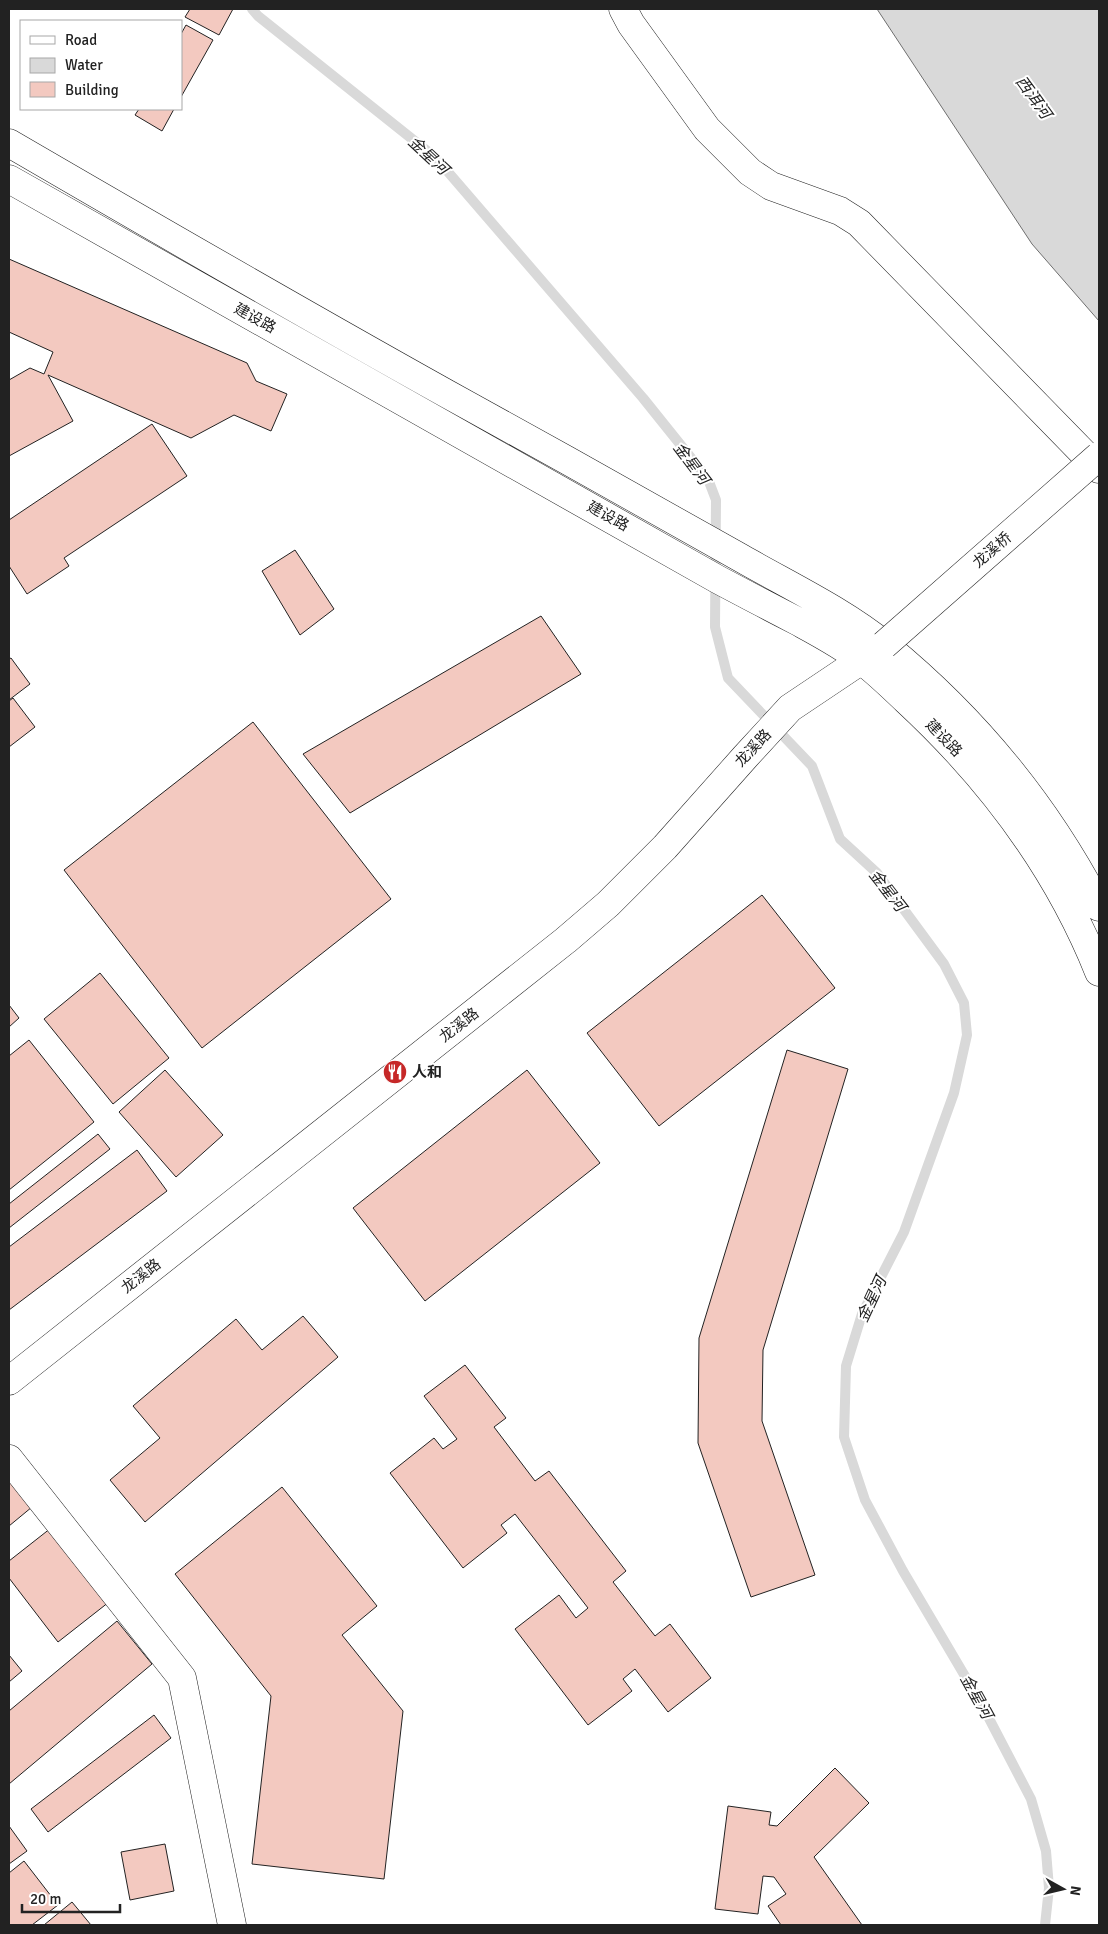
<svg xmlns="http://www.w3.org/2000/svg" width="1108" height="1934" viewBox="0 0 1108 1934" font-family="Signika,'Noto Sans SC',sans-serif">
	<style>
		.water { fill: #d9d9d9; stroke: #6f6f6f }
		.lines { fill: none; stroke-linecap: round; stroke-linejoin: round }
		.stream { stroke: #d9d9d9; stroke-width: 10 }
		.building { fill: #f3c9c0; stroke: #222 }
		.minor-casing { stroke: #222; stroke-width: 29 }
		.major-casing { stroke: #222; stroke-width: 29 }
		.minor { stroke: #fff; stroke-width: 28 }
		.major { stroke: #fff; stroke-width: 28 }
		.major-bridge-casing { stroke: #222; stroke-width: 29; stroke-linecap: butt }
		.major-bridge { stroke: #fff; stroke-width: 28 }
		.labels { text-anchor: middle; stroke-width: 4; stroke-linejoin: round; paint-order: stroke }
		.street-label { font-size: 15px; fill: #222; stroke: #fff }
		.poi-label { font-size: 15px; font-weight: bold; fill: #222; stroke: #fff; text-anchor: start }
		.water-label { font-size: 16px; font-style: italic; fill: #222; stroke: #fff }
	</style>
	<rect width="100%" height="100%" fill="#fff"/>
	<!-- water -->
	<path class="water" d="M 877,9 L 1099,9 L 1099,321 L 1032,244 Z"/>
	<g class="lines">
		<!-- stream -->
		<path class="stream" d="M 252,9 L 258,16 L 436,158 L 643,398 L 708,479 L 716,500 L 715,627 L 728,678 L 812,766 L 840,839 L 877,873 L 944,964 L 964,1003 L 967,1035 L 954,1093 L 904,1232 L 862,1314 L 846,1366 L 844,1437 L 865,1500 L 903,1571 L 982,1705 L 1031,1799 L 1046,1851 L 1049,1888 L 1045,1925"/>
	</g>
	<!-- building -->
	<path class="building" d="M 190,9 L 233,9 L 219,35 L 185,17 Z
		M 186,25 L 213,40 L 181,97 L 181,34 Z
		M 139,109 L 174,109 L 162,131 L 135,115 Z
		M 9,259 L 247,363 L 256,381 L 287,394 L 271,431 L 234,415 L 191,438 L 48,375 L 73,421 L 9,456 L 9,380 L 30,368 L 44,374 L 53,352 L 9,332 Z
		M 152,424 L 187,476 L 64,558 L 69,566 L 27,594 L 9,566 L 9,520 Z
		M 295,550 L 334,609 L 300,635 L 262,571 Z
		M 541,616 L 581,674 L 350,813 L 303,754 Z
		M 11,658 L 30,684 L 9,700 L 9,659 Z
		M 13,698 L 35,727 L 9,747 L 9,701 Z
		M 253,722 L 391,899 L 202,1048 L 64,870 Z
		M 762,895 L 835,988 L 659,1126 L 587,1033 Z
		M 100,973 L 169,1058 L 113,1104 L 44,1019 Z
		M 9,1005 L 19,1018 L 9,1027 Z
		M 29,1040 L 94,1122 L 9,1190 L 9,1056 Z
		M 787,1050 L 848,1069 L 763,1350 L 762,1421 L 815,1575 L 751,1597 L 698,1443 L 699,1338 Z
		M 165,1070 L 223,1135 L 176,1177 L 119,1112 Z
		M 527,1070 L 600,1163 L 425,1301 L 353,1208 Z
		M 98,1134 L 110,1149 L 9,1228 L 9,1204 Z
		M 137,1150 L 167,1191 L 9,1310 L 9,1247 Z
		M 303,1316 L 338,1357 L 145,1522 L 110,1480 L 160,1438 L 133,1406 L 236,1319 L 262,1350 Z
		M 465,1365 L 506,1418 L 494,1427 L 535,1481 L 549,1471 L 626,1571 L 613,1582 L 655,1636 L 670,1624 L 711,1678 L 668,1712 L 635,1669 L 623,1679 L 632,1691 L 588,1725 L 515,1629 L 559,1595 L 576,1618 L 588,1608 L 515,1514 L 501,1525 L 507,1533 L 463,1568 L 390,1473 L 434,1438 L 443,1449 L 457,1439 L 424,1396 Z
		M 9,1477 L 32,1507 L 9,1526 Z
		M 282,1487 L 377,1606 L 342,1635 L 403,1711 L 384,1879 L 252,1864 L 271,1696 L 175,1574 Z
		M 51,1528 L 109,1602 L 58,1642 L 9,1578 L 9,1561 Z
		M 117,1621 L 152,1664 L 9,1784 L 9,1711 Z
		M 9,1655 L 22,1671 L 9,1682 Z
		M 154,1715 L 171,1738 L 48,1832 L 31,1809 Z
		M 835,1768 L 869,1803 L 814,1857 L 862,1925 L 781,1925 L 768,1906 L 786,1894 L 774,1877 L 763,1876 L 758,1914 L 715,1909 L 728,1806 L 771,1812 L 769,1825 L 777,1826 Z
		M 9,1826 L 27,1851 L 9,1864 Z
		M 165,1844 L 174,1891 L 130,1900 L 121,1852 Z
		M 24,1861 L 58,1905 L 32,1925 L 9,1925 L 9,1873 Z
		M 72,1902 L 91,1925 L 44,1925 Z"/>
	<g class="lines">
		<!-- minor casing -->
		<g class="minor-casing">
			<path id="minor" d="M 623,9 L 631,24 L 707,129 L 750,172 L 771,186 L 840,211 L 859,223 L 1099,469
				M 9,1381 L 566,940 L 608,904 L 665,847 L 745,757 L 790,708 L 881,647
				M 9,1459 L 182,1678 L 232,1925"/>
		</g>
		<!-- major casing -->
		<g class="major-casing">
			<path id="major" d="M 9,143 C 162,232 314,320 469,406 C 560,456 651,507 741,558 C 790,586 843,611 886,646 C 974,718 1047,807 1099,907
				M 9,179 L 717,579 C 743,593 770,607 797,621 C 819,633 842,645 861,660 C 877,672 892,687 906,700 C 989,777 1057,867 1099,972"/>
		</g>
		<!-- minor -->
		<use href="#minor" class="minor"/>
		<!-- major -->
		<use href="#major" class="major"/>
		<!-- major-bridge casing -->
		<g class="major-bridge-casing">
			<path id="major-bridge" d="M 884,645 L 1099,456"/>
		</g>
		<!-- major-bridge -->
		<use href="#major-bridge" class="major-bridge"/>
	</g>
	<!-- icons -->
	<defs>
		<g id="restaurant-disc" transform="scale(1.25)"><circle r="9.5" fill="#c62828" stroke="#fff"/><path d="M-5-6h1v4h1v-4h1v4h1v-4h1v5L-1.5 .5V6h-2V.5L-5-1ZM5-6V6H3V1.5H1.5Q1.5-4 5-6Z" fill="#fff"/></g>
	</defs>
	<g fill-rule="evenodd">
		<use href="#restaurant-disc" x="395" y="1072"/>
	</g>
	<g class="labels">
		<!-- street labels -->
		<g class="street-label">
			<text transform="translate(255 318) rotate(29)" y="5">建设路</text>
			<text transform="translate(608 516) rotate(29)" y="5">建设路</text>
			<text transform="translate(992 550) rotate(-41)" y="5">龙溪桥</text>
			<text transform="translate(944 738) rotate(46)" y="5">建设路</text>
			<text transform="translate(753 748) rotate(-47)" y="5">龙溪路</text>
			<text transform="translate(459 1025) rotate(-38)" y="5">龙溪路</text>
			<text transform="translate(141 1276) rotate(-38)" y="5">龙溪路</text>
		</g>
		<!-- poi labels -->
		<g class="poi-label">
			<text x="412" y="1077">人和</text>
		</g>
		<!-- water labels -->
		<g class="water-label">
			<text transform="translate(1034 97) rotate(54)" y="6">西洱河</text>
			<text transform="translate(429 155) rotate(43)" y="6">金星河</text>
			<text transform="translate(692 463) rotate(53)" y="6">金星河</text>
			<text transform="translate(888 890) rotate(52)" y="6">金星河</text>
			<text transform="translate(871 1299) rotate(-65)" y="6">金星河</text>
			<text transform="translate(977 1696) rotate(61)" y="6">金星河</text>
		</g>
	</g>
	<!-- border -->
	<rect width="1108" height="1934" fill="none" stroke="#222222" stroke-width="20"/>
	<!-- legend -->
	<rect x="20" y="20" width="162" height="90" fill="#ffffff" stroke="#a7a7a7"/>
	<rect x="30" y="36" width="25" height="8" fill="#ffffff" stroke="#a7a7a7"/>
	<text x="65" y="45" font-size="15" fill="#222222">Road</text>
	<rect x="30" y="58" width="25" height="15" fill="#d9d9d9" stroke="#a7a7a7"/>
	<text x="65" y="70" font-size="15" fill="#222222">Water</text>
	<rect x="30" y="82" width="25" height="15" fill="#f3c9c0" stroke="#a7a7a7"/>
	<text x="65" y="95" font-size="15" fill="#222222">Building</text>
	<!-- north arrow -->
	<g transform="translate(1063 1889) rotate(98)" stroke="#ffffff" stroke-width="4" paint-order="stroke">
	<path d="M0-4L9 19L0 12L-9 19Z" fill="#222222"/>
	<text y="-8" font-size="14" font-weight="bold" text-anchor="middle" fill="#222222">N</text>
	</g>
	<!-- scale -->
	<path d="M22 1904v8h98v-8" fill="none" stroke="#222222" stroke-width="2.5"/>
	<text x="30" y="1904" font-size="15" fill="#222222" stroke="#ffffff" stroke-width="4" paint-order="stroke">20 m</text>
</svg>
